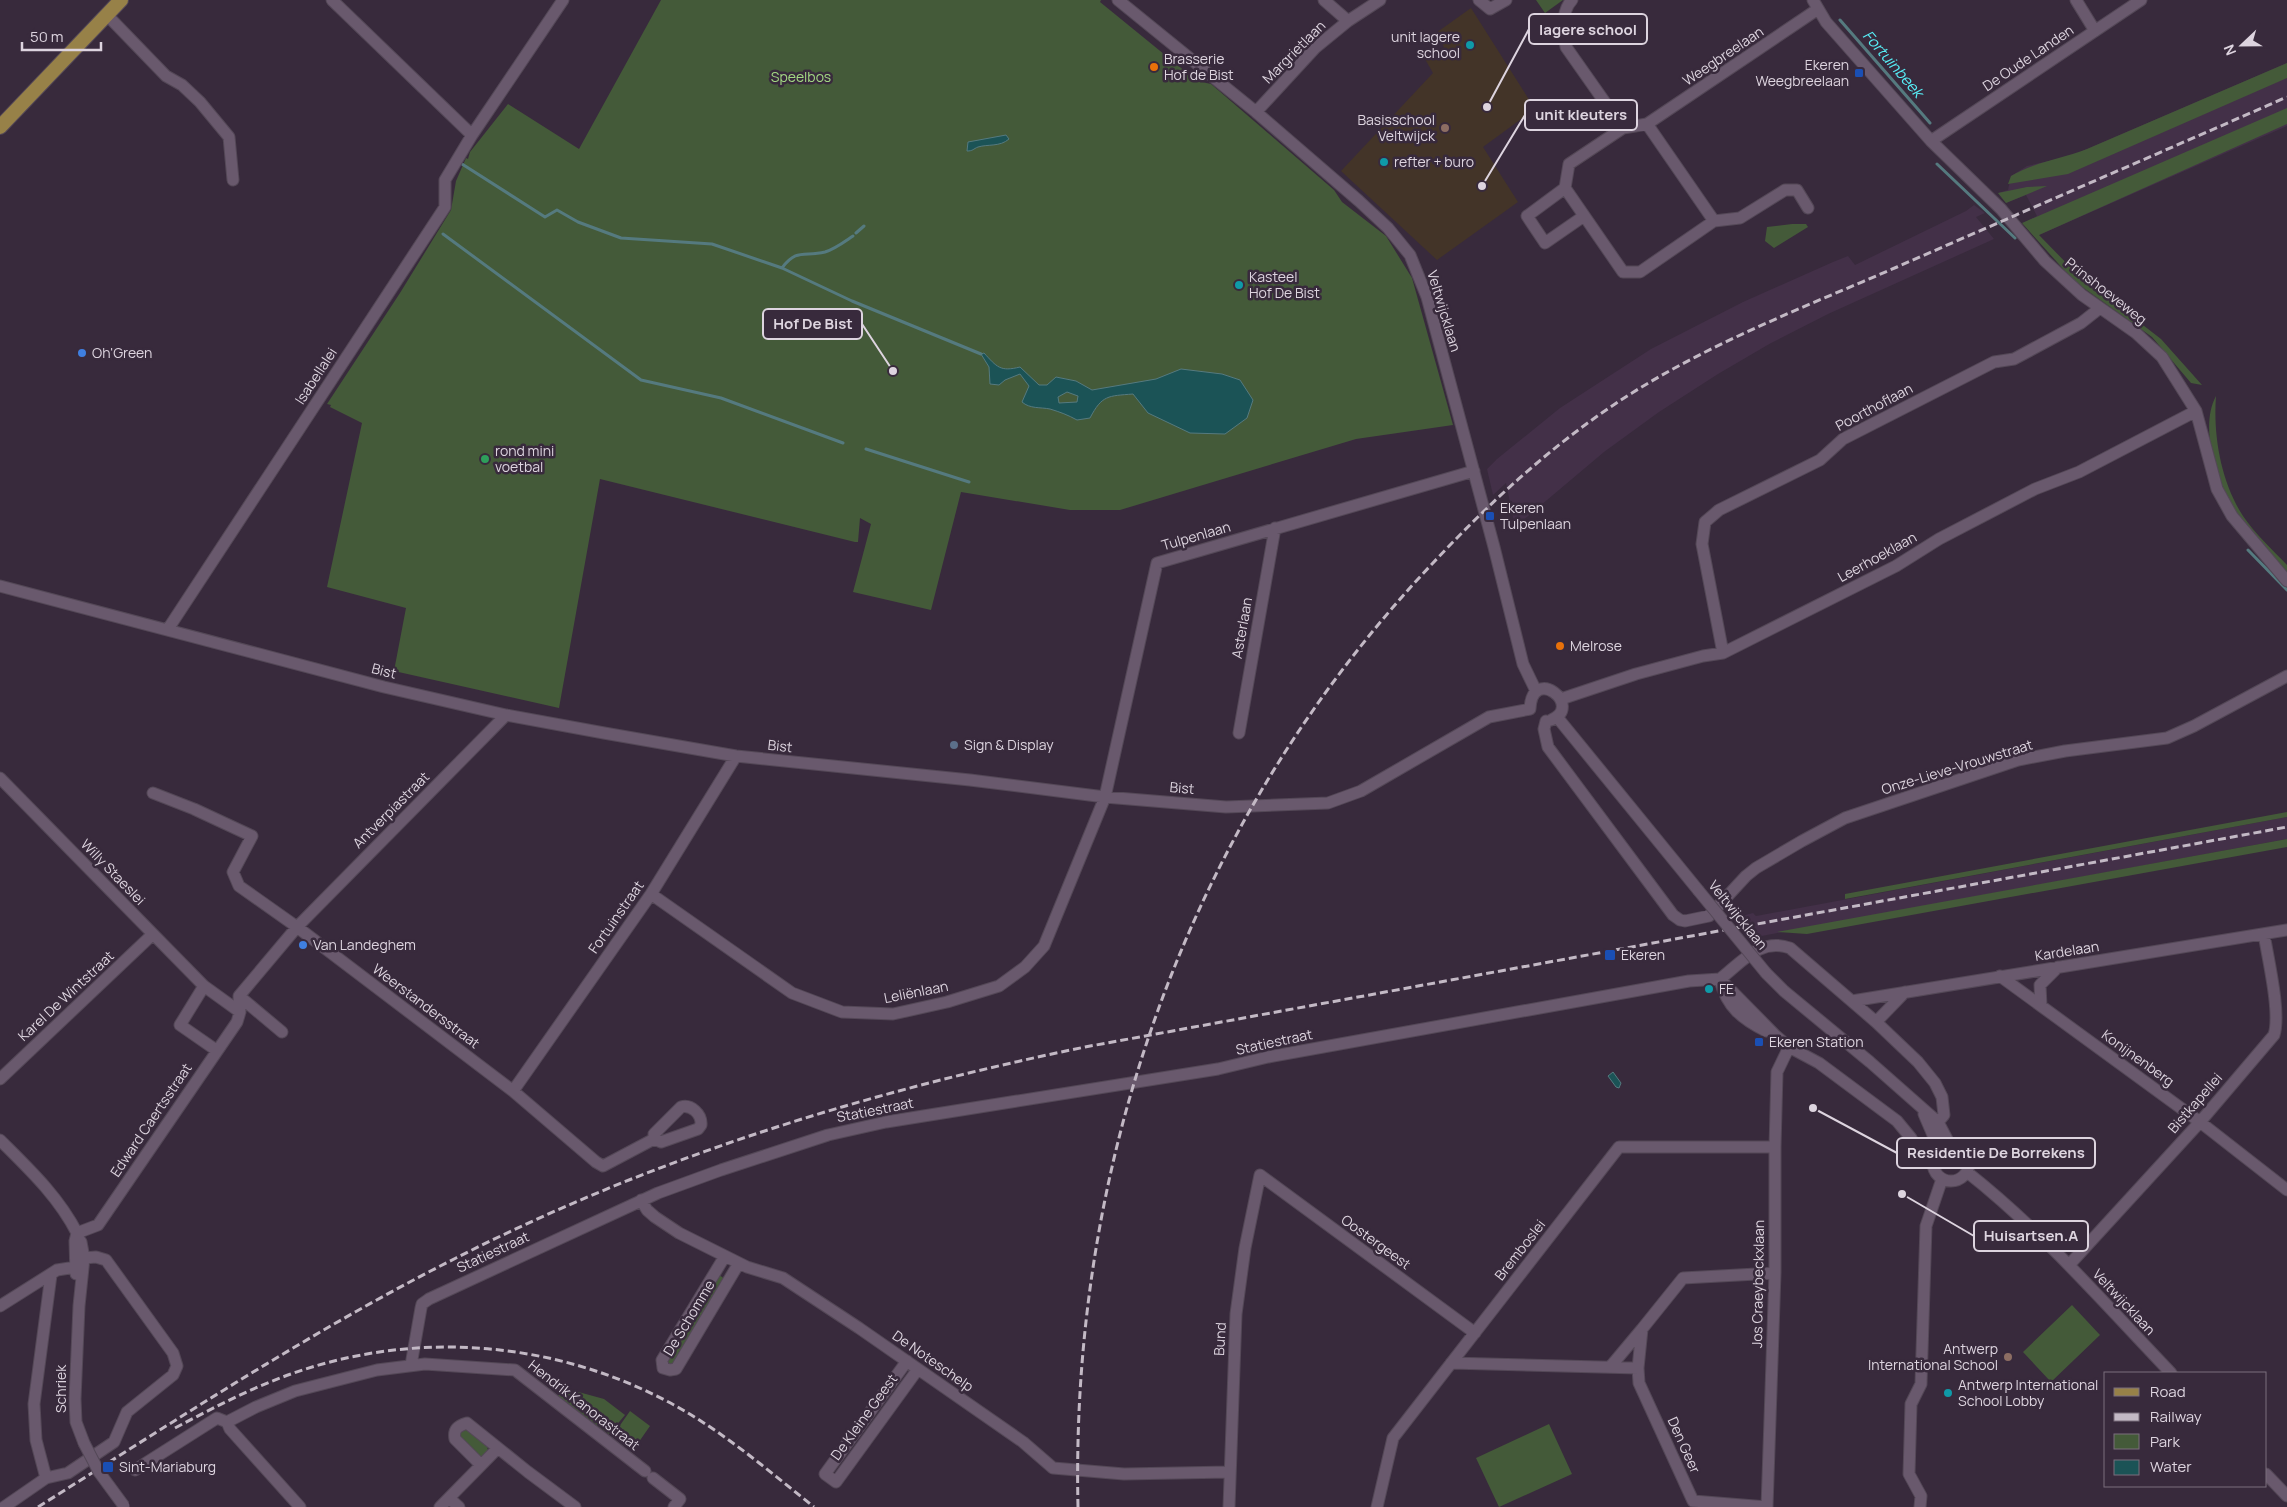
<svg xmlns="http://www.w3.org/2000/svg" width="2287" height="1507" viewBox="0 0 2287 1507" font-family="Manrope,sans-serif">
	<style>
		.built { fill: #433048 }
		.education { fill: #433428 }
		.green { fill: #445a39 }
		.water { fill: #1b5356; stroke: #557a7f; fill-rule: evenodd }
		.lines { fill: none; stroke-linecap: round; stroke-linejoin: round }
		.stream { stroke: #557a7f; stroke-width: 3 }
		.minor-casing { stroke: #544857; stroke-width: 13 }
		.major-casing { stroke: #544857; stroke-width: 16 }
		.minor { stroke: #69596d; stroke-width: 11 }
		.major { stroke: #978148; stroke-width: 14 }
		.rail { stroke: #c3b9c5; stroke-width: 3; stroke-dasharray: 8 4; stroke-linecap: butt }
		.minor-bridge-casing { stroke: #544857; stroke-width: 13; stroke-linecap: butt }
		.minor-bridge { stroke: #69596d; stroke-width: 11 }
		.culture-dot { fill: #0f9aa8; stroke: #382a3c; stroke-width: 2 }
		.food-dot { fill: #e8710a; stroke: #382a3c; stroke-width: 2 }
		.transit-dot { fill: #1a4fb4; stroke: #382a3c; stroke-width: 2 }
		.education-dot { fill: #8d6e63; stroke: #382a3c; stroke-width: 2 }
		.shop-dot { fill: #3f7fe0; stroke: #382a3c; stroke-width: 2 }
		.leisure-dot { fill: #2e9e5b; stroke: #382a3c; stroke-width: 2 }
		.service-dot { fill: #5c6f8a; stroke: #382a3c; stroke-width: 2 }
		.labels { text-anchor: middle; stroke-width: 5; stroke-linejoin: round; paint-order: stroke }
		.poi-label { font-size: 14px; fill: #ddd4df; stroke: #382a3c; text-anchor: start }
		.street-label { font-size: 14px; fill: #ddd4df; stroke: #382a3c }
		.park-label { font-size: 14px; fill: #a2d883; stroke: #382a3c }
		.water-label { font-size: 15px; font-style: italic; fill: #57eef6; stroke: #382a3c }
		.leader { fill: none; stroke: #ddd4df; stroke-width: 2 }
		.callout-dot { fill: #ddd4df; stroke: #382a3c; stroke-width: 2 }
		.callout { fill: #382a3c; stroke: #ddd4df; stroke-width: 2 }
		.callout-label { font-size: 15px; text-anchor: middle; font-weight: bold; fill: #ddd4df }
	</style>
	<rect width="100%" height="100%" fill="#382a3c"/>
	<!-- built -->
	<path class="built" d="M 2287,63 L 2287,126 L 2039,235 L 2027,221 L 2037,216 L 2026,195 L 2006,203 L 1998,193 L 2008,190 L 2011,176 L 2027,166 L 2071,156 L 2087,149 Z
		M 1974,205 L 1985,213 L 1976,217 L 1994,239 L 1828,314 L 1771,343 L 1718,374 L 1659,412 L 1604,452 L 1515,527 L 1506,483 L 1493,495 L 1487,469 L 1497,459 L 1560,408 L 1651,349 L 1743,302 L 1833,262 L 1848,256 L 1855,265 L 1966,211 Z
		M 2287,817 L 2287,839 L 1821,925 L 1751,938 L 1735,918 L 1753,913 L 1756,916 Z"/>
	<!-- education -->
	<path class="education" d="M 1471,8 L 1535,109 L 1483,147 L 1518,202 L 1437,260 L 1341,171 L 1433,73 L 1425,59 L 1444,47 L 1436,33 Z"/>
	<!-- green -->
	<path class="green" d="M 661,0 L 1101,0 L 1100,2 L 1197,81 L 1211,84 L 1334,190 L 1342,202 L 1386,236 L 1412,278 L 1453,425 L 1356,439 L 1120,510 L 1070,510 L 961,492 L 931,610 L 853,592 L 871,524 L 860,518 L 858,542 L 855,542 L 600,479 L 559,708 L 394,671 L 406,608 L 327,587 L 362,423 L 330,407 L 331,405 L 327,404 L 400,293 L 451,210 L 456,181 L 466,158 L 468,159 L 470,152 L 508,104 L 579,149 Z
		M 1536,0 L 1563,0 L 1545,13 Z
		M 2287,63 L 2287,78 L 2068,174 L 2008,184 L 2011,176 C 2034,162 2062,159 2087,149 Z
		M 2287,108 L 2287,124 L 2039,235 L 2077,274 L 2161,339 L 2202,385 L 2191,383 L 2152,337 L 2074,281 L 2022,223 Z
		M 2047,186 L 2006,203 L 1998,193 L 2027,187 Z
		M 1792,224 L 1806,224 L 1808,227 L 1774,248 L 1765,241 L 1767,227 Z
		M 2216,396 C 2213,436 2221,482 2243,516 C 2255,534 2272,549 2287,565 L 2287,572 C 2271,554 2252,537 2238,517 C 2219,488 2198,429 2216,396 Z
		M 2287,812 L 2287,817 L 1845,899 L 1845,894 Z
		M 2287,839 L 2287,847 L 1807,934 L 1777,932 Z
		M 719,1275 L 725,1279 L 672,1365 L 666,1361 Z
		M 2072,1305 L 2100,1335 L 2051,1382 L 2023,1352 Z
		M 564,1388 L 604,1399 L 625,1415 L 609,1434 L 558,1396 Z
		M 630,1411 L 650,1426 L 636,1446 L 616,1431 Z
		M 1549,1424 L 1572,1474 L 1499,1507 L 1476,1458 Z
		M 464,1430 L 468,1430 L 487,1445 L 488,1452 L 483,1457 L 478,1457 L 459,1439 L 459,1434 Z"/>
	<!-- water -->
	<path class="water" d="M 1006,135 L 1009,139 C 1000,147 988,144 978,147 C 973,149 973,151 967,151 L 968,142 Z
		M 984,353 C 997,367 1000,372 1020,367 L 1039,385 L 1047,385 L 1056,377 L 1076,381 L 1092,390 L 1156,379 L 1181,369 L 1222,374 L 1240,380 L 1253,400 L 1247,418 L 1225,434 L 1190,433 L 1148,413 L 1133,394 C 1108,396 1102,395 1090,418 L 1077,420 C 1068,415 1060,412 1050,409 C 1040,407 1030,409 1022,402 L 1029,386 L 1020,374 L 1005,380 L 999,385 L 990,384 L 989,367 L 981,354 ZM 1067,392 L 1078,396 L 1077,402 L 1059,403 L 1058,397 Z
		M 1613,1072 L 1621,1083 L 1619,1088 L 1616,1087 L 1608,1076 Z"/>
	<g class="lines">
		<!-- stream -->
		<path class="stream" d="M 1840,20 L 1930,123
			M 462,164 L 545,217 L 557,210 L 578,222 L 621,238 L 712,244 L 782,268 L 852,301 L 981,354
			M 1937,164 L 2015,238
			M 856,233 L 864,226
			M 443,234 L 641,380 L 721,398 L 843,443
			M 782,268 C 797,248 804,257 825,252 C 835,249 844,242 853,236
			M 866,449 L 969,482
			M 2248,550 L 2287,590"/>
		<!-- minor casing -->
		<g class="minor-casing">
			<path id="minor" d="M 332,0 L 472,135
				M 1118,0 L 1256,112 L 1359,201 L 1388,228 L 1410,255 L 1427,297 L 1494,547 L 1523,664 L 1536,691
				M 1324,0 L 1348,21
				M 1479,0 L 1490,9 L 1506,0
				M 1572,0 C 1561,11 1563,32 1566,47 L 1623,128
				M 1813,0 L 1826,22 L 1931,141 L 2001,209 L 2045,261 L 2082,295 L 2136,333 L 2162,357 L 2196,411 L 2217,489 L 2232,516 L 2287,581
				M 2076,0 L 2095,31
				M 107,15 L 166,76 L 182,85 L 200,102 L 229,137 L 233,180
				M 1256,112 L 1315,48 L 1348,21 L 1380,0
				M 1647,124 L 1714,221
				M 1931,141 L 2141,0
				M 1565,188 L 1623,272 L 1640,272 L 1714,221 L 1740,218 L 1785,190 L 1797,190 L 1808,208
				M 1584,216 L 1545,243 L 1527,216 L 1565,188 L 1569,164 L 1623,128 L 1647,124 L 1818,9
				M 0,586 L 384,687 L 506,715 L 604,733 L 736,756 L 970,780 L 1105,797 L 1226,807 L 1328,803 L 1361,791 L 1489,717 L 1530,709
				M 168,629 L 445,207 L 445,180 L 472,135 L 563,0
				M 1723,653 L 1702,544 L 1705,522 L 1719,510 L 1820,460 L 1843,439 L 1994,362 L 2014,359 L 2081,323 L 2100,308
				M 1561,699 L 1636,674 L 1703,656 L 1723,653 L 1896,566 L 1939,539 L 2035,489 L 2079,472 L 2196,411
				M 1530,709 C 1532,664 1585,706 1551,720
				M 1557,717 L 1698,890
				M 1546,721 L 1544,729 L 1548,747 L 1673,915 L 1680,920 L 1685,921 L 1709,916 L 1746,876 L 1756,868 L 1802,841 L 1845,818 L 2018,760 L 2065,751 L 2167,738 L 2194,726 L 2287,676
				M 1239,733 L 1275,528
				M 0,778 L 204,986 L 240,1012
				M 153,793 L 194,809 L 252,836 L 233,872 L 239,886 L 297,927 L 513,1091 L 596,1162 L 603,1166 L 654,1139 L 661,1142 L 698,1129 L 701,1125 C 702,1114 691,1104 681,1107 L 654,1134 L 654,1139
				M 651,894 L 792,993 L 842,1012 L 893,1014 L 947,1002 L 999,986 L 1025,967 L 1044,946 L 1105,797 L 1157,563 L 1474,471
				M 1766,973 L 1784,991 L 1870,1062 L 1938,1122 L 1950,1145
				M 2000,976 L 2200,1122 L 2287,1190
				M 1720,979 C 1741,963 1760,937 1790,948 L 1876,1022 L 1918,1062 L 1935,1083 L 1942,1097 L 1944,1115 L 1938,1122
				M 1720,979 L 1776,1036 L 1789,1047 L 1819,1063 L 1897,1121 L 1911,1138 L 1918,1152 L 1933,1160
				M 1720,980 C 1727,1007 1742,1019 1766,1031
				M 204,986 L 180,1025 L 216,1050
				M 239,996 L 282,1032
				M 1852,1001 L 2287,930
				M 2041,1006 L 2040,985 L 2058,967
				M 1876,1022 L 1905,992
				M 0,1079 L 153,934
				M 513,1091 L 651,894 L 736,756
				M 1924,1114 L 1939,1149
				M 0,1140 C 29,1169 58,1196 77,1233 L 75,1241 L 76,1274
				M1933 1163a18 18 0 1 1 36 0a18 18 0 1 1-36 0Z
				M 1967,1172 C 2042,1231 2105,1304 2171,1373
				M 641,1200 L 647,1210 L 655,1217 L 679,1233 L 747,1267 L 783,1278 L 859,1328 L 1023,1442 L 1053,1468 L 1124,1474 L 1229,1472
				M 77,1233 L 98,1225 L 237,1022 L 240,1012 L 239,996 L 297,927 L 506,715
				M 77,1237 L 81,1242 L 84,1258 L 79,1306 L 75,1399 L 76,1422 L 84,1443
				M 725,1256 L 662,1360 L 663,1368 L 670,1370 L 676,1369 L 739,1263
				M 2069,1265 L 2200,1122 L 2274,1035 C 2281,1013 2268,959 2264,934
				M 0,1306 L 57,1270 L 76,1267
				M 907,1361 L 825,1474 L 836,1482 L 918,1369
				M 1451,1363 L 1638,1368
				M 411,1365 L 421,1308 L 422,1304 L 429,1299 L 658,1193 L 721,1170 L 828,1135 L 886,1122 L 1218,1069 L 1268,1057 L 1689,981 L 1720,979
				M 1611,1366 L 1642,1329
				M 227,1422 L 256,1407 L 295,1391 L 377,1370 L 425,1364 L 515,1370 L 645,1471
				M 227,1422 L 230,1429 L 300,1507
				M 481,1465 L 455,1439 C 453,1429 458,1426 467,1423 L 528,1472 L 575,1507
				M 135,1470 L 217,1418 L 227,1422
				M 2266,1474 L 2287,1496
				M 46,1478 L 36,1440 L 34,1404 L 51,1275
				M 653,1478 L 680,1499 L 674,1507
				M 449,1498 L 459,1507
				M 4,1507 L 46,1478 L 68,1473 L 114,1442 L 127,1412 L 173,1375 L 177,1366 L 173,1353 L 106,1260 L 96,1257 L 84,1258
				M 440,1507 L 498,1448
				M 1229,1507 L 1236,1314 L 1245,1248 L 1260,1175 L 1475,1333
				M 1377,1507 L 1393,1438 L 1619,1147 L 1775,1147
				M 1767,1507 L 1775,1273 L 1775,1147 L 1777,1072 L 1789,1047
				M 1767,1507 L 1693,1501 L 1639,1383 L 1638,1368 L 1642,1329 L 1683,1278 L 1775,1273
				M 1920,1507 L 1921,1496 L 1909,1474 L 1911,1404 L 1921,1384 L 1926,1226 L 1942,1179"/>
		</g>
		<!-- major casing -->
		<g class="major-casing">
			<path id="major" d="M 0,127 L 121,0"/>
		</g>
		<!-- minor -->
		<use href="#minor" class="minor"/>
		<!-- major -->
		<use href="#major" class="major"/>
		<!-- rail -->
		<path class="rail" d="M 175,1428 C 213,1408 251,1388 291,1374 C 417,1329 557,1341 674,1405 C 725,1433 769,1471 814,1507
			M 38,1507 C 175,1421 311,1331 456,1258 C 655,1157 866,1092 1085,1047 L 2287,827
			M 1078,1507 C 1070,1158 1191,819 1432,564 C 1492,500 1557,440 1632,393 C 1715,341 1807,306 1897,267 C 2027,210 2157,154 2287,97"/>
		<!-- minor-bridge casing -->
		<g class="minor-bridge-casing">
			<path id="minor-bridge" d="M 1698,890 L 1766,973
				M 84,1443 L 99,1472 L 124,1506"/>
		</g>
		<!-- minor-bridge -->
		<use href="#minor-bridge" class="minor-bridge"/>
	</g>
	<!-- markers -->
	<g class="culture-dot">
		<circle cx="1470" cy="45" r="5"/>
		<circle cx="1384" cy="162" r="5"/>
		<circle cx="1239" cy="285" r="5"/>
		<circle cx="1709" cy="989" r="5"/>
		<circle cx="1948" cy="1393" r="5"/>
	</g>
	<g class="food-dot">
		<circle cx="1154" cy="67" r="5"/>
		<circle cx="1560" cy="646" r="5"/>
	</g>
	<g class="transit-dot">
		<rect x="1854" y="68" width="10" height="10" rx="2.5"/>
		<rect x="1485" y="511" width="10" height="10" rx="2.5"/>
		<rect x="1604" y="949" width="12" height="12" rx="2.5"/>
		<rect x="1754" y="1037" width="10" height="10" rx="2.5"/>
		<rect x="102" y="1461" width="12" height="12" rx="2.5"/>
	</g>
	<g class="education-dot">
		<circle cx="1445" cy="128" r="5"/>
		<circle cx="2008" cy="1357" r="5"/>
	</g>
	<g class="shop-dot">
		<circle cx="82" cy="353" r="5"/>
		<circle cx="303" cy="945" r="5"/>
	</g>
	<circle class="leisure-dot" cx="485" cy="459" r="5"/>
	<circle class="service-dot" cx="954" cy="745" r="5"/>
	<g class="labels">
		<!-- poi labels -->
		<g class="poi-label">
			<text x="1460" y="42" text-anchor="end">unit lagere<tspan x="1460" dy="16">school</tspan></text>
			<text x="1164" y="64">Brasserie<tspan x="1164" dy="16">Hof de Bist</tspan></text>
			<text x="1849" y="70" text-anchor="end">Ekeren<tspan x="1849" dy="16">Weegbreelaan</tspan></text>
			<text x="1435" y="125" text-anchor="end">Basisschool<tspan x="1435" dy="16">Veltwijck</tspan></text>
			<text x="1394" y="167">refter + buro</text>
			<text x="1249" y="282">Kasteel<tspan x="1249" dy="16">Hof De Bist</tspan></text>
			<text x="92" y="358">Oh'Green</text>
			<text x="495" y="456">rond mini<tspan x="495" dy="16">voetbal</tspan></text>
			<text x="1500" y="513">Ekeren<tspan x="1500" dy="16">Tulpenlaan</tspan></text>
			<text x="1570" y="651">Melrose</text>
			<text x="964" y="750">Sign &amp; Display</text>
			<text x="313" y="950">Van Landeghem</text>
			<text x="1621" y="960">Ekeren</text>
			<text x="1719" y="994">FE</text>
			<text x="1769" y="1047">Ekeren Station</text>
			<text x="1998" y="1354" text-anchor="end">Antwerp<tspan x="1998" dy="16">International School</tspan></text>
			<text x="1958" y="1390">Antwerp International<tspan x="1958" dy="16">School Lobby</tspan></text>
			<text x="119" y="1472">Sint-Mariaburg</text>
		</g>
		<!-- street labels -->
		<g class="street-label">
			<text transform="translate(1294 52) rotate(-45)" y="5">Margrietlaan</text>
			<text transform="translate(1723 56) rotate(-34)" y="5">Weegbreelaan</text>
			<text transform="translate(2028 58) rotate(-34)" y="5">De Oude Landen</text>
			<text transform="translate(2106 291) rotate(38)" y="5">Prinshoeveweg</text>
			<text transform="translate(1444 311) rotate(73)" y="5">Veltwijcklaan</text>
			<text transform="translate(316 376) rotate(-57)" y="5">Isabellalei</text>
			<text transform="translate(1874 407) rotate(-28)" y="5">Poorthoflaan</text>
			<text transform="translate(1196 536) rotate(-16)" y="5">Tulpenlaan</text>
			<text transform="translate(1877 557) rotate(-29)" y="5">Leerhoeklaan</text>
			<text transform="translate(1242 628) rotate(-80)" y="5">Asterlaan</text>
			<text transform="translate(384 671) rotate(14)" y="5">Bist</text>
			<text transform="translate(780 746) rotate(6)" y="5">Bist</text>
			<text transform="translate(1957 767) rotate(-17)" y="5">Onze-Lieve-Vrouwstraat</text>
			<text transform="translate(1182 788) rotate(5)" y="5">Bist</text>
			<text transform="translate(391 810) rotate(-45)" y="5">Antverpiastraat</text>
			<text transform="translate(113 872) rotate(46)" y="5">Willy Staeslei</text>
			<text transform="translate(1738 915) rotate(51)" y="5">Veltwijcklaan</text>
			<text transform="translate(616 917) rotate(-55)" y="5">Fortuinstraat</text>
			<text transform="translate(2067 951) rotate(-9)" y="5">Kardelaan</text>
			<text transform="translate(916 992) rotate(-11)" y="5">Leliënlaan</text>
			<text transform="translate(66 996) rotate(-43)" y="5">Karel De Wintstraat</text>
			<text transform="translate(426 1006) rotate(37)" y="5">Weerstandersstraat</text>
			<text transform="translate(1274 1042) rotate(-12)" y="5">Statiestraat</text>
			<text transform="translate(2138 1058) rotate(36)" y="5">Konijnenberg</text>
			<text transform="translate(2195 1103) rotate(-49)" y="5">Bistkapellei</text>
			<text transform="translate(875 1110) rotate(-11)" y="5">Statiestraat</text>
			<text transform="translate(151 1120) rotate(-56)" y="5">Edward Caertsstraat</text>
			<text transform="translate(1376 1242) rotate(36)" y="5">Oostergeest</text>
			<text transform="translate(1520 1250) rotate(-52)" y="5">Bremboslei</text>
			<text transform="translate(493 1252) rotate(-25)" y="5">Statiestraat</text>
			<text transform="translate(1758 1284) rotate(-89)" y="5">Jos Craeybeckxlaan</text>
			<text transform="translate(2124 1302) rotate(47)" y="5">Veltwijcklaan</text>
			<text transform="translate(689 1318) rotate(-59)" y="5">De Schomme</text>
			<text transform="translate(1220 1339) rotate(-87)" y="5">Bund</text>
			<text transform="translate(933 1361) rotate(35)" y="5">De Noteschelp</text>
			<text transform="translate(61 1389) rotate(-90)" y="5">Schriek</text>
			<text transform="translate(584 1405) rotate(38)" y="5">Hendrik Kanorastraat</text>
			<text transform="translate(864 1417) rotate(-54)" y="5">De Kleine Geest</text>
			<text transform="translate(1684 1445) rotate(66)" y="5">Den Geer</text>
		</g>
		<!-- park labels -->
		<g class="park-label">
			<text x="801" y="82">Speelbos</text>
		</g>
		<!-- water labels -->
		<g class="water-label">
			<text transform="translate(1893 64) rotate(49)" y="5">Fortuinbeek</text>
		</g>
	</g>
	<!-- callouts -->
	<path class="leader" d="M1487 107L1529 29M1482 186L1525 115M893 371L862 324M1813 1108L1897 1153M1902 1194L1974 1236"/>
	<g class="callout-dot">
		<circle cx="1487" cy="107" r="5"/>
		<circle cx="1482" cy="186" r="5"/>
		<circle cx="893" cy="371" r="5"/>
		<circle cx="1813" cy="1108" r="5"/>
		<circle cx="1902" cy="1194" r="5"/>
	</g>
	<g class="callout">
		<rect x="1529" y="14" width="118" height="30" rx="5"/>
		<rect x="1525" y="100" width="112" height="30" rx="5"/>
		<rect x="763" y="309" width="99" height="30" rx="5"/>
		<rect x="1897" y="1138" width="198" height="30" rx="5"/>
		<rect x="1974" y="1221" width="114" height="30" rx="5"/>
	</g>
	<g class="callout-label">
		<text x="1588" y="35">lagere school</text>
		<text x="1581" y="120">unit kleuters</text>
		<text x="813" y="329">Hof De Bist</text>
		<text x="1996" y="1158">Residentie De Borrekens</text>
		<text x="2031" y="1241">Huisartsen.A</text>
	</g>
	<!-- legend -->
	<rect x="2104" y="1372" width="162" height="115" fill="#382a3c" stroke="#7a6e7d"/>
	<rect x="2114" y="1388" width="25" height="8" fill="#978148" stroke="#7a6e7d"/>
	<text x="2150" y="1397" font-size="15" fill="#ddd4df">Road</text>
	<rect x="2114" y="1413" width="25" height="8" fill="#c3b9c5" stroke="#7a6e7d"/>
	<text x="2150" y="1422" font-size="15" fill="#ddd4df">Railway</text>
	<rect x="2114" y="1434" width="25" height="15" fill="#445a39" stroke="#7a6e7d"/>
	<text x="2150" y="1447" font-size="15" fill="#ddd4df">Park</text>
	<rect x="2114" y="1460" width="25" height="15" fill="#1b5356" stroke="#7a6e7d"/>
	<text x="2150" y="1472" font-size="15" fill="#ddd4df">Water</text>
	<!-- north arrow -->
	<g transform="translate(2242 45) rotate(248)" stroke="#382a3c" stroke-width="4" paint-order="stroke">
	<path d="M0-4L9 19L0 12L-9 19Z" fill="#ddd4df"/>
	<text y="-8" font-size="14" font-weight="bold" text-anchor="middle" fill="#ddd4df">N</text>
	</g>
	<!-- scale -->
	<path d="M22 42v8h79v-8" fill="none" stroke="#ddd4df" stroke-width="2.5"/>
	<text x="30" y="42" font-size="15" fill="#ddd4df" stroke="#382a3c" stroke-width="4" paint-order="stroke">50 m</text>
</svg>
